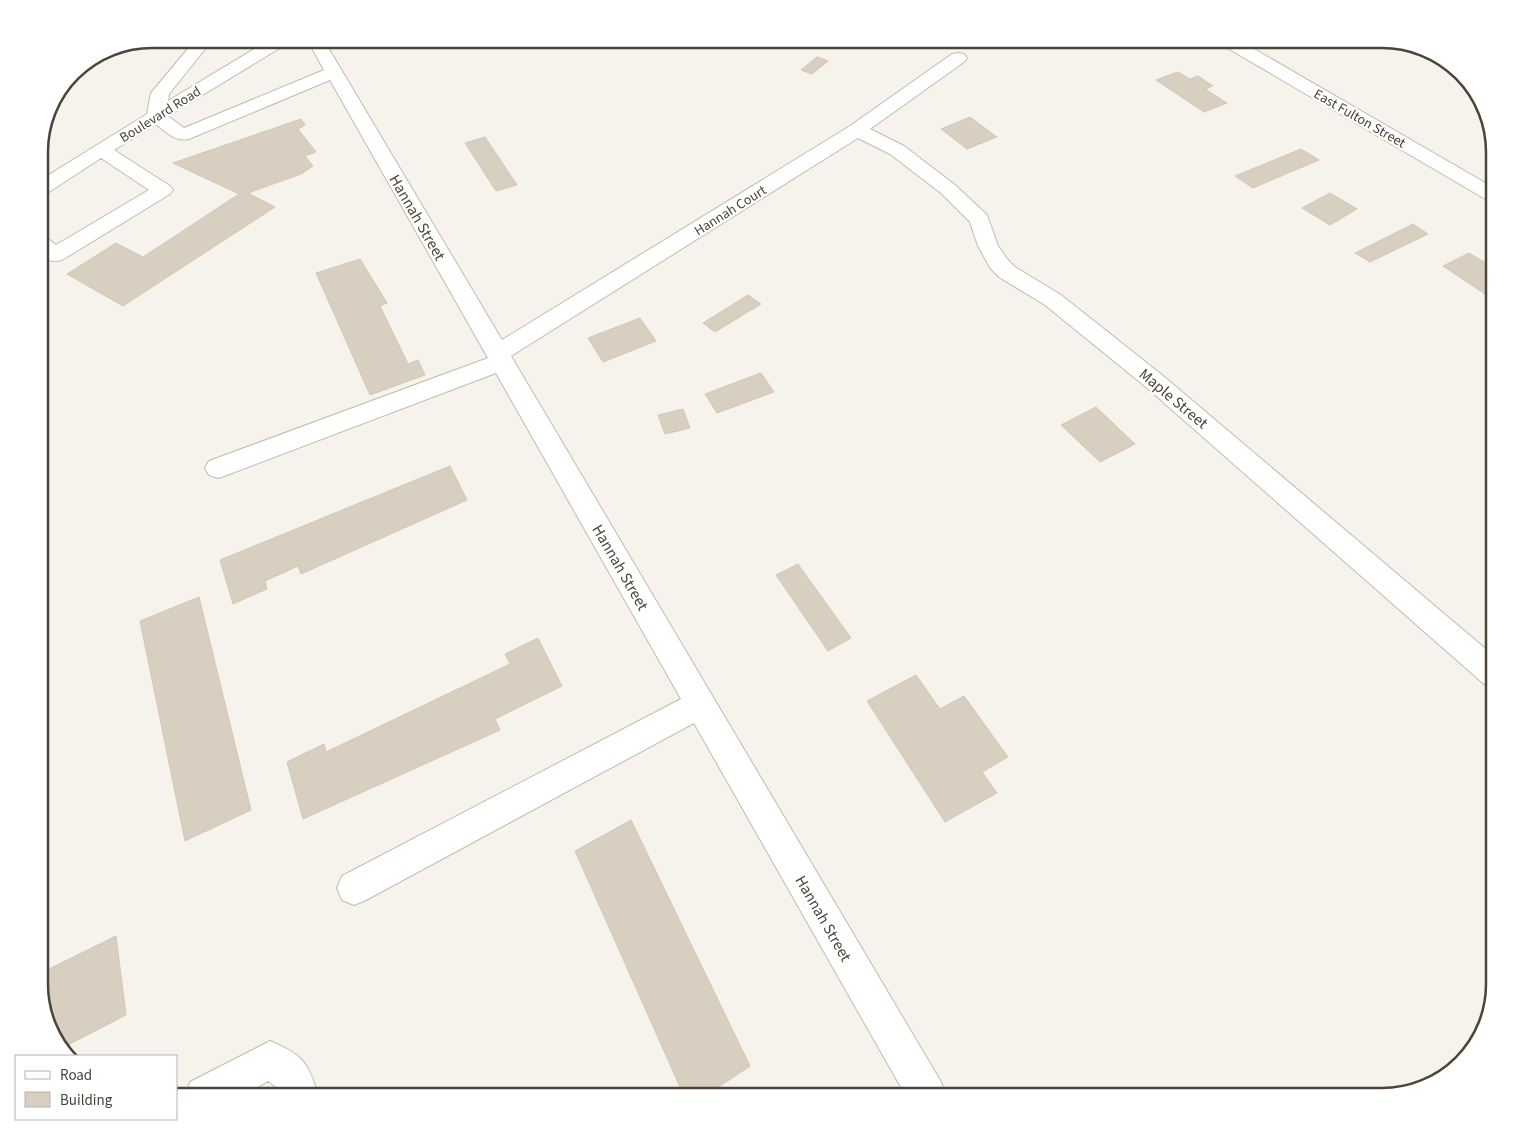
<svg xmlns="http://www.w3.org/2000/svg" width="1533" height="1135" viewBox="0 0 1533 1135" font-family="'Source Sans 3',sans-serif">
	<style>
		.building { fill: #d8cfc1; stroke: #d3c7b4 }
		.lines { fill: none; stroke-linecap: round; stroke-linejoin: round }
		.minor-casing { stroke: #c2bbae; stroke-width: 2 }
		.minor { fill: #fff; fill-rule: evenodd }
		.labels { text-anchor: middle; stroke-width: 4.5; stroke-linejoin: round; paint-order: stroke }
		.far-street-label { font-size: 14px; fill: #4b4439; stroke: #fff }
		.street-label { font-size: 16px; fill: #4b4439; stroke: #fff }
		.rim { fill: none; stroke: #4b4439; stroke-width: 2.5 }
	</style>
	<rect width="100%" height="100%" fill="#f6f3ec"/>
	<!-- building -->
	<path class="building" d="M 817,57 L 828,61 L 812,74 L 801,70 Z
		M 1178,72 L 1190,79 L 1198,76 L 1213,86 L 1205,89 L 1227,103 L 1204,112 L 1156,80 Z
		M 970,117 L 997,137 L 967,149 L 941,129 Z
		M 301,119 L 305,125 L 298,129 L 316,152 L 305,156 L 313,166 L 301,174 L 248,193 L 275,207 L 123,306 L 67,274 L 116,243 L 143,257 L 239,194 L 173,163 Z
		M 485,137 L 517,185 L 496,191 L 465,143 Z
		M 1301,149 L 1319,160 L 1253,188 L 1235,176 Z
		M 1330,193 L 1357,209 L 1330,225 L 1302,208 Z
		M 1413,224 L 1428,234 L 1370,262 L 1355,253 Z
		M 1469,253 L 1494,268 L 1494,300 L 1443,266 Z
		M 360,259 L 387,303 L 380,306 L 408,364 L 418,360 L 425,375 L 370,395 L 316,273 Z
		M 748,295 L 761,304 L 715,332 L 703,323 Z
		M 640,318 L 656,341 L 603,362 L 588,338 Z
		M 761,373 L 774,392 L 717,413 L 705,394 Z
		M 1096,407 L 1135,444 L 1100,462 L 1061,425 Z
		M 683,409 L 690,428 L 665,434 L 658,415 Z
		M 450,466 L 467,500 L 301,574 L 298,566 L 265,581 L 267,589 L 233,604 L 220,560 Z
		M 798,564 L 851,638 L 828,651 L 776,575 Z
		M 199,597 L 251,810 L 185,841 L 140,621 Z
		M 538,638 L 562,686 L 495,719 L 500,730 L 303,819 L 287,762 L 324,744 L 326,752 L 510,664 L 505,654 Z
		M 916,675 L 940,709 L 964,696 L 1008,757 L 982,772 L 997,793 L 945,822 L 867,701 Z
		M 631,820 L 750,1066 L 705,1096 L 684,1096 L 575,851 Z
		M 116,936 L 126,1015 L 62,1048 L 51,1034 L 39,991 L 39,974 Z"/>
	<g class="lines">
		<!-- minor casing -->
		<g class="minor-casing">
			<path id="minor" d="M 196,39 L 213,39 L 169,94 L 168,101 L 271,39 L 290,39 L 288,43 L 168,116 L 184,128 L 324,70 L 307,39 L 323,39 L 502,340 L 850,126 L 952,54 L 958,53 L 964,54 L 967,58 L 964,62 L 870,129 L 904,146 L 955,185 L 987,215 L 998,246 L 1007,259 L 1015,267 L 1061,295 L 1162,375 L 1494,656 L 1494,687 L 1484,684 L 1146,387 L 1045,305 L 999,277 L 991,269 L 978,246 L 970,222 L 941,193 L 890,154 L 858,138 L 511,356 L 941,1082 L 946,1096 L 906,1096 L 694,723 L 366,900 L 354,905 L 342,900 L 337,888 L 342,876 L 681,699 L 496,373 L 227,475 L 218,478 L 209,475 L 205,468 L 209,461 L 488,358 L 330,80 L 189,139 C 175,142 166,132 156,124 L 114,150 L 170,186 L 173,190 L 170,194 L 62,260 C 52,263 47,260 39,253 L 39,235 L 46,237 L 56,245 L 149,190 L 101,158 L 46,194 L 39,196 L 39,181 L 147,114 L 151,93 Z
				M 1217,39 L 1237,39 L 1494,188 L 1494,202 L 1487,200 L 1219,43 Z
				M 270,1041 C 303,1055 309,1063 318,1096 L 280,1096 L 278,1088 L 268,1081 L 242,1096 L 185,1096 L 190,1082 Z"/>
		</g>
		<!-- minor -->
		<use href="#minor" class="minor"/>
	</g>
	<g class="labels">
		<!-- far-street labels -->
		<g class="far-street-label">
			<text transform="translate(160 114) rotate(-32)" y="5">Boulevard Road</text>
			<text transform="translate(1360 118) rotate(30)" y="5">East Fulton Street</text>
			<text transform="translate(730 210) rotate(-32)" y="5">Hannah Court</text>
		</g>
		<!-- street labels -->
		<g class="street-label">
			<text transform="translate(418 217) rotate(60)" y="6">Hannah Street</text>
			<text transform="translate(1174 398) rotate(40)" y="6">Maple Street</text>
			<text transform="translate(621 567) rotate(60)" y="6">Hannah Street</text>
			<text transform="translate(824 918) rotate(60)" y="6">Hannah Street</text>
		</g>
	</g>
	<!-- crop -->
	<path d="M0 0H1533V1135H0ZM152 48H1382A104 104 0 0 1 1486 152V984A104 104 0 0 1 1382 1088H152A104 104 0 0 1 48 984V152A104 104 0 0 1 152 48Z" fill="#fff" fill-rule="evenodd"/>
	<path class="rim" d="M152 48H1382A104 104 0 0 1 1486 152V984A104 104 0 0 1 1382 1088H152A104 104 0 0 1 48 984V152A104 104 0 0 1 152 48Z"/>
	<!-- legend -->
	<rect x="15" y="1055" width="162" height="65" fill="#ffffff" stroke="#b7b4b0"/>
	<rect x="25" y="1071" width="25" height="8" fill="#ffffff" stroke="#b7b4b0"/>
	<text x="60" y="1080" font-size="15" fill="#4b4439">Road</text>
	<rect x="25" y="1092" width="25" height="15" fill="#d8cfc1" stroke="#b7b4b0"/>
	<text x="60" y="1105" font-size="15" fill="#4b4439">Building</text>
</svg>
